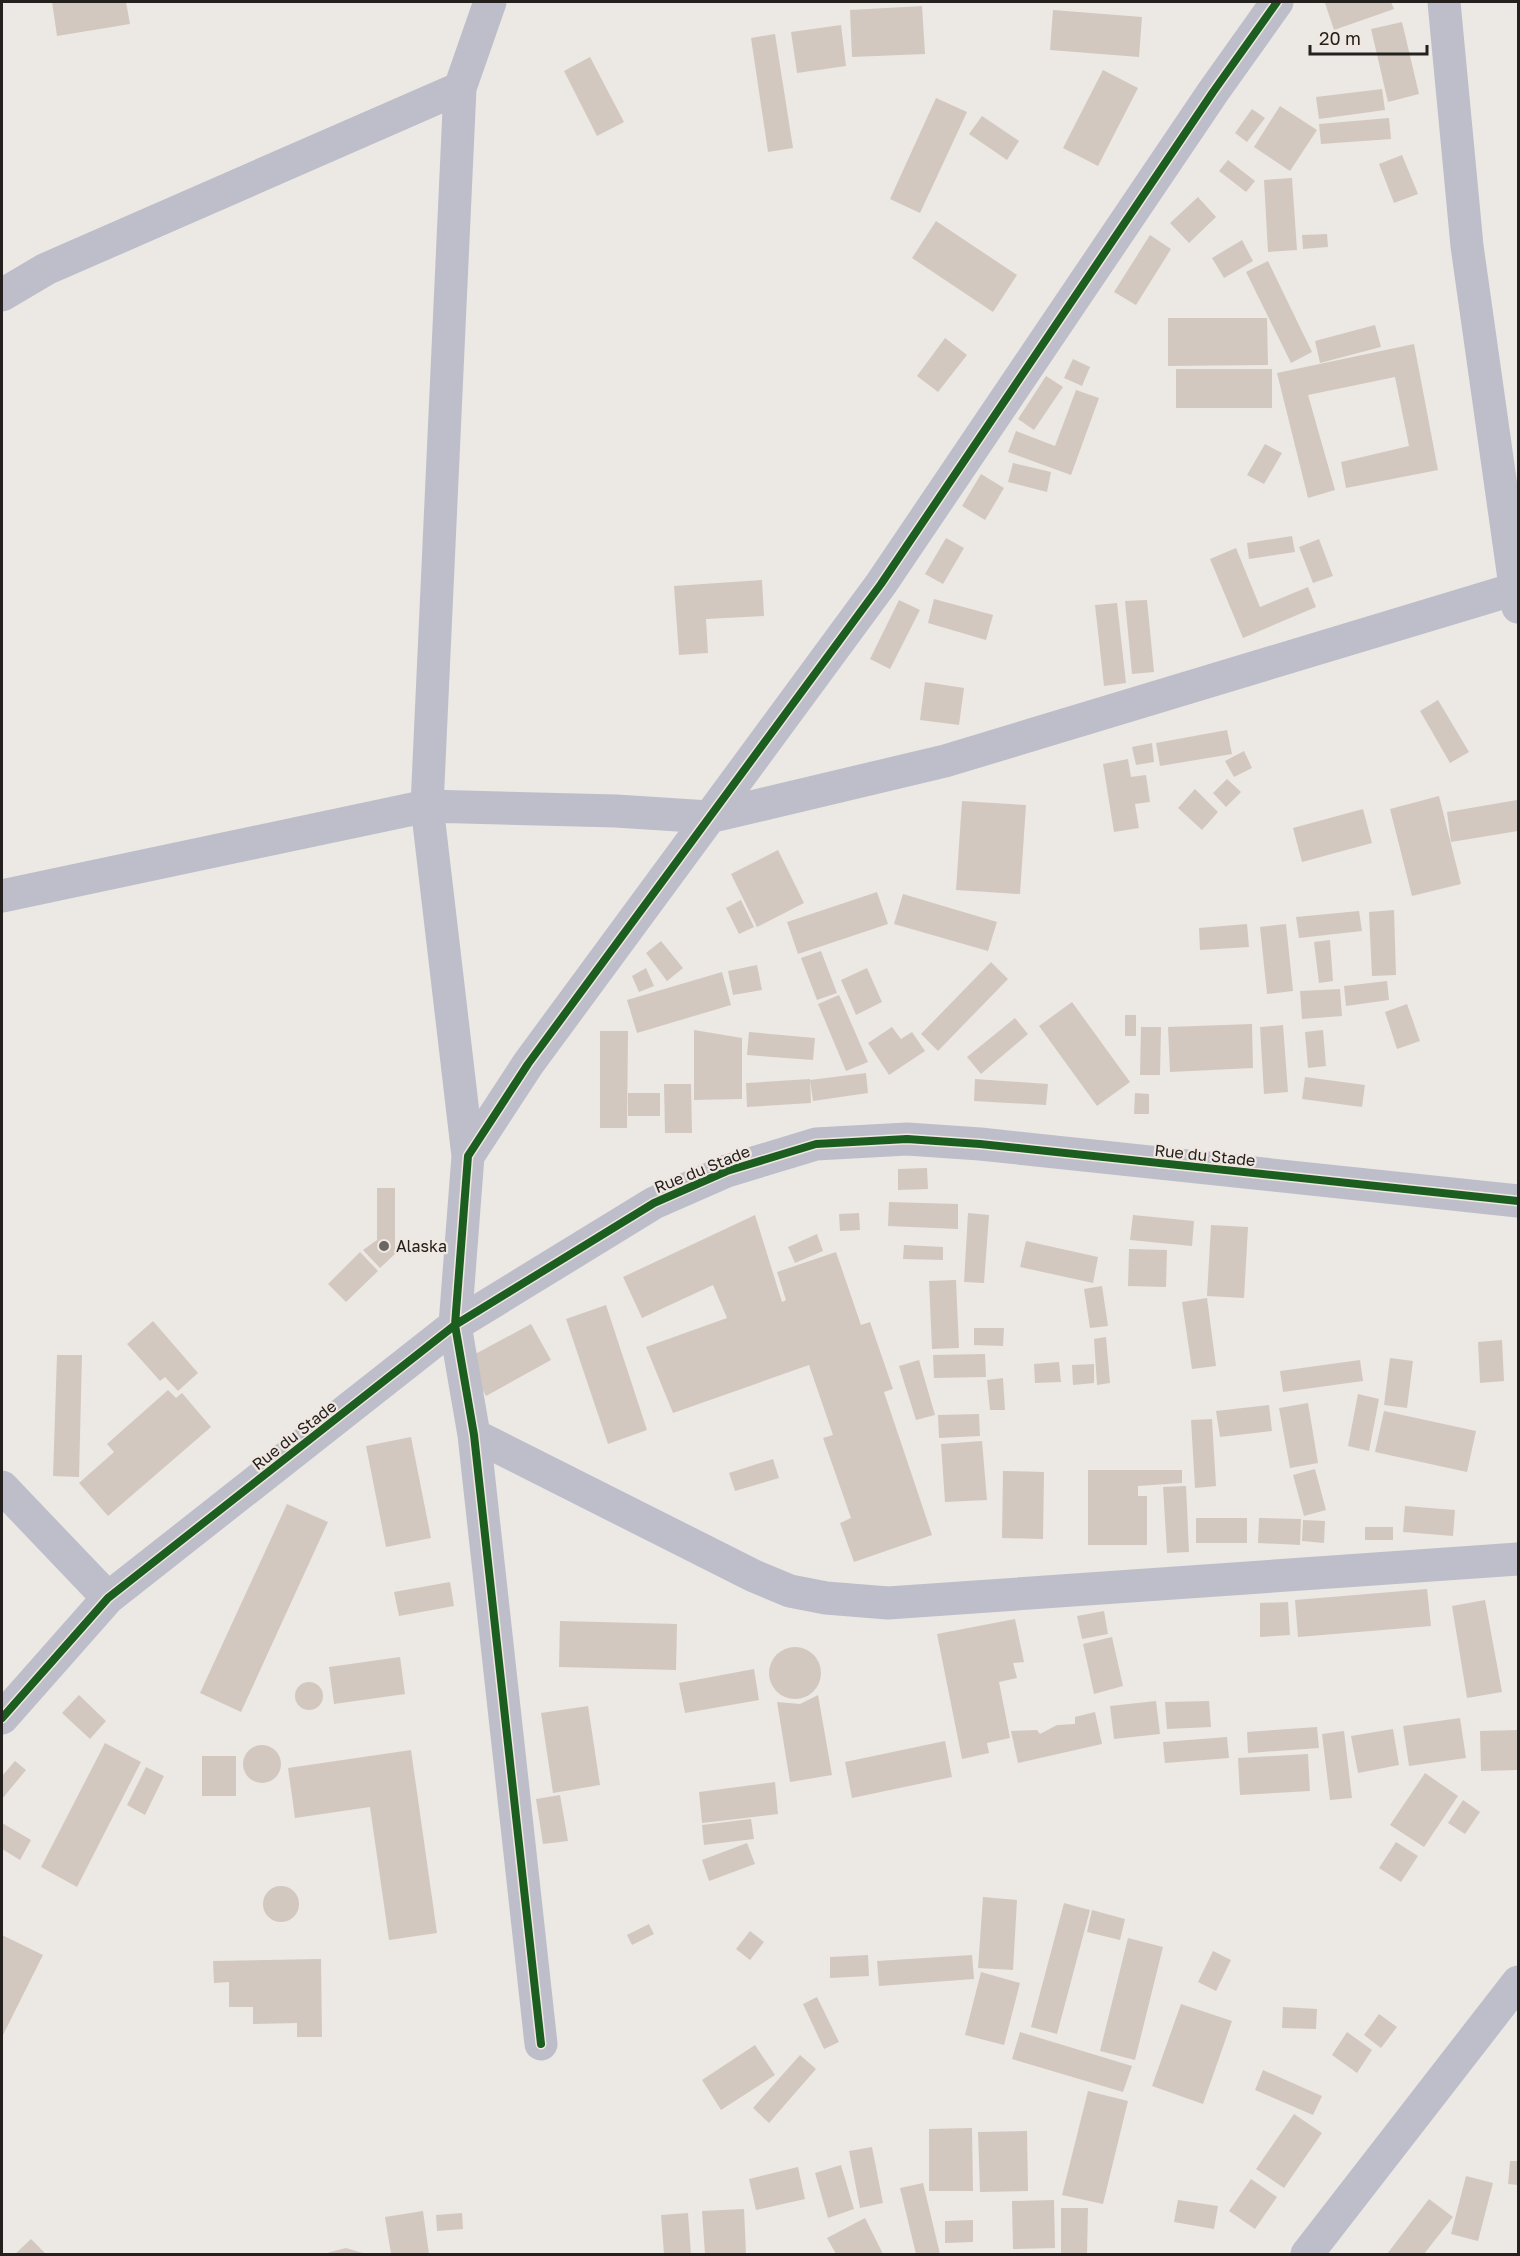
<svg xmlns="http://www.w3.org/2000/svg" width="1520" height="2256" viewBox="0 0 1520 2256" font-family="'Golos Text',sans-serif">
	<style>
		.building { fill: #d3c8bf }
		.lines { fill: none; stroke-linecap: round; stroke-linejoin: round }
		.minor { stroke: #bdbeca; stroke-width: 33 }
		.cycleway-casing { stroke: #f0e7e0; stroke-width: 11 }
		.cycleway { stroke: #1b5e20; stroke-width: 8 }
		.poi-dot { fill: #696663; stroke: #f0e7e0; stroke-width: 2 }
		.labels { text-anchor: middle; stroke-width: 4.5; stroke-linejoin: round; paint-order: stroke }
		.street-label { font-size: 16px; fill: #23201e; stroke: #f0e7e0 }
		.poi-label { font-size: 16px; fill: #23201e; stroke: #f0e7e0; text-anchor: start }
	</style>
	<rect width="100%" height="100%" fill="#ece8e4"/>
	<!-- building -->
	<path class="building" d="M 52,2 L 126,2 L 130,24 L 57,36 Z
		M 1330,2 L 1391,2 L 1394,9 L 1334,30 L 1325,3 Z
		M 922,6 L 925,54 L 852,57 L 850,10 Z
		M 1053,10 L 1142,17 L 1139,57 L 1050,50 Z
		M 1402,22 L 1419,94 L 1388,102 L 1371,29 Z
		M 841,25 L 846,66 L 797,73 L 791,32 Z
		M 775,34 L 793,148 L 768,152 L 751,38 Z
		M 590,57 L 624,122 L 597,136 L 564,71 Z
		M 1103,70 L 1138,88 L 1098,166 L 1063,148 Z
		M 1382,89 L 1385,110 L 1319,119 L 1316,97 Z
		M 936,98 L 967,112 L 920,213 L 890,199 Z
		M 1280,106 L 1317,130 L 1290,171 L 1254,147 Z
		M 1252,109 L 1265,118 L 1247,142 L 1235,133 Z
		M 982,116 L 1019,141 L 1007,160 L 969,134 Z
		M 1389,118 L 1391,139 L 1321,144 L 1319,124 Z
		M 1402,155 L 1418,194 L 1394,203 L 1379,164 Z
		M 1228,160 L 1255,181 L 1246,192 L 1219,171 Z
		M 1292,178 L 1297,250 L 1268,252 L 1264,180 Z
		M 1198,197 L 1216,217 L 1189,243 L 1170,223 Z
		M 936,221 L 1017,275 L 993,312 L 912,258 Z
		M 1327,234 L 1328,247 L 1303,249 L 1302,235 Z
		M 1150,235 L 1171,249 L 1136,305 L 1114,292 Z
		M 1242,240 L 1253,261 L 1224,278 L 1212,258 Z
		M 1268,261 L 1312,352 L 1291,363 L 1246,272 Z
		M 1168,318 L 1267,318 L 1268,365 L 1168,366 Z
		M 1375,325 L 1381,347 L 1320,363 L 1315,341 Z
		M 945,338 L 967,355 L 938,392 L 917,376 Z
		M 1414,344 L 1438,470 L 1346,488 L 1341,462 L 1409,446 L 1395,377 L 1308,395 L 1335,490 L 1308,498 L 1277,373 Z
		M 1073,359 L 1090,367 L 1082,386 L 1064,378 Z
		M 1176,369 L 1272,369 L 1272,408 L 1176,408 Z
		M 1046,376 L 1063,387 L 1034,430 L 1018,419 Z
		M 1076,390 L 1099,398 L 1071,475 L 1008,452 L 1016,431 L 1055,446 Z
		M 1265,444 L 1282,453 L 1264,484 L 1247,475 Z
		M 1013,463 L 1051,472 L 1047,492 L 1008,482 Z
		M 981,474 L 1004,488 L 985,520 L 962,506 Z
		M 1292,536 L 1295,552 L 1249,559 L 1247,543 Z
		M 946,538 L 964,548 L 943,584 L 925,574 Z
		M 1319,539 L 1333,576 L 1313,583 L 1299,547 Z
		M 1236,548 L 1260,607 L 1308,587 L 1316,607 L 1243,638 L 1210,559 Z
		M 762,580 L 764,616 L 706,619 L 708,653 L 679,655 L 674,586 Z
		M 934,599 L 993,615 L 986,640 L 928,623 Z
		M 899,600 L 920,610 L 890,669 L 870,659 Z
		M 1147,600 L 1154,672 L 1132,674 L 1125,601 Z
		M 1117,603 L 1126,683 L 1104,686 L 1095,605 Z
		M 925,682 L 964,688 L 959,725 L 920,720 Z
		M 1438,700 L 1469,752 L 1450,763 L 1420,711 Z
		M 1227,730 L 1232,754 L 1160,766 L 1156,743 Z
		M 1152,743 L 1154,762 L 1136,765 L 1132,747 Z
		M 1244,751 L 1252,768 L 1234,777 L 1225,761 Z
		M 1128,759 L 1131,777 L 1146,775 L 1150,802 L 1135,804 L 1139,828 L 1114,832 L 1103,764 Z
		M 1227,779 L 1241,792 L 1226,807 L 1213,793 Z
		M 1195,789 L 1218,812 L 1202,830 L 1178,808 Z
		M 1439,796 L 1461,884 L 1412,896 L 1390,809 Z
		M 1517,800 L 1518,831 L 1451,842 L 1447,812 Z
		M 962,801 L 1026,805 L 1020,894 L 956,890 Z
		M 1363,809 L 1372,843 L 1302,862 L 1293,828 Z
		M 778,850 L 804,903 L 757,927 L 731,874 Z
		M 877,892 L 888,924 L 798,954 L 787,922 Z
		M 903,894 L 997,922 L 988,951 L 894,924 Z
		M 741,900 L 754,927 L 739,934 L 726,908 Z
		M 1394,910 L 1396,975 L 1372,976 L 1369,912 Z
		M 1359,911 L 1362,931 L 1299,938 L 1296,917 Z
		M 1247,924 L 1249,947 L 1200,950 L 1199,928 Z
		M 1286,924 L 1293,991 L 1267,994 L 1260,927 Z
		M 1330,940 L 1333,981 L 1319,983 L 1314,942 Z
		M 661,941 L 683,968 L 667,981 L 646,953 Z
		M 821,951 L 837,993 L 817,1000 L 801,958 Z
		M 991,962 L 1008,979 L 938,1051 L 921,1034 Z
		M 757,965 L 762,990 L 733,995 L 728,971 Z
		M 646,968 L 654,986 L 639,992 L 632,976 Z
		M 867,968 L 882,1002 L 856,1015 L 841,980 Z
		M 722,972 L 731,1005 L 637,1033 L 627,1000 Z
		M 1387,981 L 1389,1000 L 1346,1006 L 1344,986 Z
		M 1340,989 L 1342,1016 L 1302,1019 L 1300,991 Z
		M 839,995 L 868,1062 L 846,1071 L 818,1004 Z
		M 1072,1002 L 1130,1082 L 1097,1106 L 1039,1026 Z
		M 1407,1004 L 1420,1041 L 1397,1049 L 1385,1012 Z
		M 1125,1015 L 1136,1015 L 1136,1036 L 1125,1036 Z
		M 1015,1018 L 1028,1034 L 981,1074 L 967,1057 Z
		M 1252,1024 L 1253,1068 L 1170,1072 L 1168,1027 Z
		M 1283,1025 L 1288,1092 L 1264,1094 L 1260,1027 Z
		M 892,1027 L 901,1039 L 912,1032 L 925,1051 L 889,1075 L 868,1043 Z
		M 1141,1027 L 1161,1027 L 1160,1075 L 1140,1075 Z
		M 694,1030 L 742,1038 L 742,1099 L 694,1100 Z
		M 1323,1030 L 1326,1066 L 1308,1068 L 1305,1032 Z
		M 600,1031 L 628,1031 L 627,1128 L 600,1128 Z
		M 749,1032 L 815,1038 L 813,1060 L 747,1055 Z
		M 866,1073 L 868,1093 L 813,1101 L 810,1080 Z
		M 1305,1077 L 1365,1085 L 1362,1107 L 1302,1099 Z
		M 810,1079 L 811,1103 L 747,1107 L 746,1083 Z
		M 975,1079 L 1048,1084 L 1046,1105 L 974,1101 Z
		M 664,1084 L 691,1084 L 692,1133 L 665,1133 Z
		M 628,1093 L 660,1093 L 660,1116 L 628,1116 Z
		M 1135,1093 L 1149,1094 L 1149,1114 L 1134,1114 Z
		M 927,1168 L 928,1189 L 898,1190 L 898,1169 Z
		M 377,1188 L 395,1188 L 395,1254 L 380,1268 L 363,1250 L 377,1240 Z
		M 889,1202 L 958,1204 L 958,1229 L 888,1226 Z
		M 859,1213 L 860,1230 L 840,1231 L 839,1214 Z
		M 968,1213 L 989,1215 L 984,1283 L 964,1282 Z
		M 755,1215 L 782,1302 L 786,1300 L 777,1272 L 836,1252 L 861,1325 L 870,1322 L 893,1389 L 884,1392 L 932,1535 L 854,1562 L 840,1523 L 851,1518 L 823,1438 L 833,1435 L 809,1365 L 673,1413 L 646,1347 L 727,1318 L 713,1285 L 642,1318 L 623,1277 Z
		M 1133,1215 L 1194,1221 L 1192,1246 L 1130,1240 Z
		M 1211,1225 L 1248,1227 L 1244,1298 L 1207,1296 Z
		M 817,1234 L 823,1251 L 795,1263 L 788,1247 Z
		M 1026,1241 L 1098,1257 L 1093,1283 L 1020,1267 Z
		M 904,1245 L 943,1247 L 943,1260 L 903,1259 Z
		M 1129,1249 L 1167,1250 L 1166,1287 L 1128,1286 Z
		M 360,1252 L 378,1271 L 346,1302 L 328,1284 Z
		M 956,1280 L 959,1348 L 932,1349 L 929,1281 Z
		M 1102,1286 L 1108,1326 L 1090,1328 L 1084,1289 Z
		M 1207,1298 L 1216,1366 L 1192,1369 L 1182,1302 Z
		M 606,1305 L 647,1430 L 608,1444 L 566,1319 Z
		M 153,1321 L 198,1373 L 178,1391 L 165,1377 L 160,1381 L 127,1344 Z
		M 531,1324 L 551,1360 L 486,1396 L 466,1359 Z
		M 974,1328 L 1004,1328 L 1003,1346 L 974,1345 Z
		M 1106,1337 L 1110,1383 L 1097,1385 L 1094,1339 Z
		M 1502,1340 L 1504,1381 L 1480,1383 L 1478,1342 Z
		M 985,1354 L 986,1377 L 934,1378 L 933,1355 Z
		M 57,1355 L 82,1355 L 79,1477 L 53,1476 Z
		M 1390,1358 L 1413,1361 L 1407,1408 L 1384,1405 Z
		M 919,1360 L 935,1415 L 916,1420 L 899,1366 Z
		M 1360,1360 L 1363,1381 L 1283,1392 L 1280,1371 Z
		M 1059,1362 L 1061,1382 L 1035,1383 L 1034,1364 Z
		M 1094,1364 L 1094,1383 L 1073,1385 L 1072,1365 Z
		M 1003,1378 L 1005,1410 L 990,1410 L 987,1380 Z
		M 168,1390 L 176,1398 L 182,1393 L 211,1427 L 108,1516 L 79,1483 L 114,1452 L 107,1444 Z
		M 1358,1394 L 1379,1399 L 1369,1451 L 1348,1446 Z
		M 1308,1403 L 1318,1463 L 1290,1468 L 1279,1408 Z
		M 1269,1405 L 1272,1431 L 1220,1437 L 1216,1411 Z
		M 1384,1411 L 1476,1431 L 1467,1472 L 1375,1452 Z
		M 979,1414 L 980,1436 L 939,1438 L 938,1415 Z
		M 1212,1419 L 1216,1486 L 1195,1488 L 1191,1420 Z
		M 411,1437 L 431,1538 L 386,1547 L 366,1446 Z
		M 982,1441 L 987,1500 L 945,1502 L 941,1444 Z
		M 773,1459 L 779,1478 L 735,1491 L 729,1473 Z
		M 1315,1469 L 1326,1510 L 1304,1516 L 1293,1475 Z
		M 1088,1470 L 1182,1470 L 1182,1483 L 1138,1486 L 1138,1496 L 1147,1496 L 1147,1545 L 1088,1545 Z
		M 1003,1471 L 1044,1472 L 1043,1539 L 1002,1538 Z
		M 1186,1486 L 1189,1552 L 1167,1553 L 1163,1487 Z
		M 287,1504 L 328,1522 L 241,1712 L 200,1693 Z
		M 1405,1506 L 1455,1510 L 1453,1536 L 1403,1532 Z
		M 1196,1518 L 1247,1518 L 1247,1543 L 1196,1543 Z
		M 1259,1518 L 1301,1519 L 1300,1545 L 1258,1543 Z
		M 1303,1520 L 1325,1521 L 1324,1543 L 1302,1541 Z
		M 1365,1527 L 1393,1527 L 1393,1540 L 1365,1540 Z
		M 450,1582 L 454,1606 L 399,1616 L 394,1592 Z
		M 1427,1589 L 1431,1626 L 1298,1637 L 1295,1600 Z
		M 1485,1600 L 1502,1692 L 1467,1698 L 1452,1606 Z
		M 1288,1602 L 1290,1635 L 1260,1637 L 1260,1603 Z
		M 1104,1611 L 1108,1634 L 1082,1639 L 1077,1616 Z
		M 1015,1619 L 1024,1662 L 1013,1663 L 1017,1678 L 999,1682 L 1010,1738 L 987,1743 L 989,1753 L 962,1759 L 937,1634 Z
		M 560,1621 L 677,1624 L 676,1670 L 559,1667 Z
		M 1112,1637 L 1123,1686 L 1094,1694 L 1083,1644 Z
		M769 1673a26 26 0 1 1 52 0a26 26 0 1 1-52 0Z
		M 400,1657 L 405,1694 L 334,1704 L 329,1667 Z
		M 754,1669 L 759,1700 L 685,1713 L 679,1683 Z
		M295 1696a14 14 0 1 1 28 0a14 14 0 1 1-28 0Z
		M 79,1695 L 106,1721 L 90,1739 L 62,1713 Z
		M 818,1695 L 832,1775 L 790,1782 L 777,1702 L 800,1704 Z
		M 1156,1701 L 1160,1734 L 1114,1739 L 1110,1706 Z
		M 1209,1701 L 1211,1727 L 1167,1729 L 1165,1702 Z
		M 588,1706 L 600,1785 L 553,1793 L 541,1713 Z
		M 1095,1712 L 1102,1744 L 1018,1763 L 1011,1731 L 1037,1730 L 1040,1734 L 1057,1725 L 1075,1724 L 1075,1717 Z
		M 1460,1718 L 1466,1758 L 1409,1766 L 1403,1726 Z
		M 1317,1727 L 1319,1748 L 1248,1753 L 1247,1732 Z
		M 1393,1729 L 1399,1765 L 1358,1773 L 1351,1736 Z
		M 1518,1730 L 1518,1770 L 1481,1771 L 1480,1731 Z
		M 1344,1731 L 1352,1798 L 1330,1800 L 1322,1734 Z
		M 1227,1737 L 1229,1758 L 1165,1763 L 1163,1742 Z
		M 945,1741 L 952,1777 L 852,1798 L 845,1762 Z
		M 105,1743 L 141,1762 L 77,1887 L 41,1867 Z
		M243 1764a19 19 0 1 1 38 0a19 19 0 1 1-38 0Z
		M 411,1750 L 437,1933 L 389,1940 L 370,1807 L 295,1818 L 288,1768 Z
		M 1308,1754 L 1310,1791 L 1240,1795 L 1238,1758 Z
		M 202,1756 L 236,1756 L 236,1796 L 202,1796 Z
		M 15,1761 L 26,1770 L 2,1799 L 2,1776 Z
		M 146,1767 L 164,1776 L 145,1815 L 127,1805 Z
		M 1425,1773 L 1458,1796 L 1424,1847 L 1390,1825 Z
		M 775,1782 L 778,1814 L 702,1823 L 699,1792 Z
		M 560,1795 L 568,1841 L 543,1844 L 536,1799 Z
		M 1463,1800 L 1480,1812 L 1465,1834 L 1448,1823 Z
		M 751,1819 L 754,1839 L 704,1845 L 702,1825 Z
		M 2,1823 L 31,1840 L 20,1860 L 2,1849 Z
		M 1396,1842 L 1418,1856 L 1401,1882 L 1379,1868 Z
		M 747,1843 L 755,1864 L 709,1881 L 702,1860 Z
		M263 1904a18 18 0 1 1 36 0a18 18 0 1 1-36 0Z
		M 983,1897 L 1017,1900 L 1013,1970 L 978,1968 Z
		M 1064,1903 L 1090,1910 L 1057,2034 L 1031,2027 Z
		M 1092,1910 L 1125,1919 L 1120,1940 L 1087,1932 Z
		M 649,1924 L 654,1934 L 632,1945 L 627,1935 Z
		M 750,1931 L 764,1942 L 750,1960 L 736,1949 Z
		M 2,1935 L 43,1955 L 2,2037 Z
		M 1128,1938 L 1163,1947 L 1135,2060 L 1100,2051 Z
		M 1213,1951 L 1231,1960 L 1216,1991 L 1198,1982 Z
		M 868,1955 L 869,1976 L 830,1978 L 830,1957 Z
		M 972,1955 L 974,1979 L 879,1986 L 877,1961 Z
		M 321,1959 L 322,2037 L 297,2037 L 297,2023 L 253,2024 L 253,2007 L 229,2007 L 229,1982 L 214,1983 L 213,1961 Z
		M 981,1972 L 1020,1983 L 1004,2045 L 965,2035 Z
		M 817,1997 L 839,2042 L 824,2049 L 803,2004 Z
		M 1181,2004 L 1232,2021 L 1203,2104 L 1152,2086 Z
		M 1283,2007 L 1317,2009 L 1316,2029 L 1282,2028 Z
		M 1379,2014 L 1397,2027 L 1381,2048 L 1364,2035 Z
		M 1020,2032 L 1132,2066 L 1123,2092 L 1012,2059 Z
		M 1347,2032 L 1372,2050 L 1357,2073 L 1332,2055 Z
		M 755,2045 L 775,2075 L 721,2110 L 702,2080 Z
		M 800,2055 L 816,2069 L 769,2123 L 753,2108 Z
		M 1263,2070 L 1322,2096 L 1313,2115 L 1255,2090 Z
		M 1088,2091 L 1128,2101 L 1103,2204 L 1062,2195 Z
		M 1294,2114 L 1322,2133 L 1284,2188 L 1256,2169 Z
		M 972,2128 L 973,2191 L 929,2191 L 929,2129 Z
		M 1027,2131 L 1028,2191 L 980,2192 L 978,2132 Z
		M 872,2147 L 883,2203 L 860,2208 L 849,2151 Z
		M 1510,2161 L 1518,2161 L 1518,2185 L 1508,2184 Z
		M 841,2165 L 854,2209 L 828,2218 L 815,2173 Z
		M 798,2167 L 805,2199 L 756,2210 L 749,2179 Z
		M 1466,2176 L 1493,2183 L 1478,2241 L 1451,2234 Z
		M 1251,2179 L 1277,2197 L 1255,2229 L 1229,2211 Z
		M 923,2183 L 940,2254 L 916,2254 L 900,2188 Z
		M 1429,2199 L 1453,2217 L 1424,2254 L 1387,2254 Z
		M 1054,2200 L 1055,2248 L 1013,2249 L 1012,2201 Z
		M 1178,2200 L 1218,2206 L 1214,2229 L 1174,2222 Z
		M 1061,2208 L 1088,2208 L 1087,2254 L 1061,2254 Z
		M 744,2209 L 746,2254 L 705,2254 L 702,2211 Z
		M 423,2211 L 429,2254 L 391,2254 L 385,2217 Z
		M 462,2213 L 463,2229 L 437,2231 L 436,2215 Z
		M 688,2213 L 691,2254 L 664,2254 L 661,2215 Z
		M 865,2218 L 883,2254 L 836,2254 L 827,2238 Z
		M 973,2220 L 973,2242 L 945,2243 L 945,2221 Z
		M 31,2239 L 46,2254 L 15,2254 Z
		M 346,2248 L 366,2254 L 325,2254 L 330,2252 Z"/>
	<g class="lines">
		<!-- minor -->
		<path class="minor" d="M 1444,2 L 1467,246 L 1518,607
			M 2,295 L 46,269 L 460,88
			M 2,896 L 427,806 L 616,811 L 709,817 L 945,761 L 1518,588
			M 468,1156 L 427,806 L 460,88 L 490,2
			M 474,1435 L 754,1576 L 790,1591 L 826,1598 L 888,1603 L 1518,1559
			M 2,1487 L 108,1598
			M 2,1718 L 108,1598 L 455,1325 L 654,1203 L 727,1171 L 816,1144 L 907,1139 L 980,1144 L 1518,1201
			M 541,2044 L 474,1435 L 455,1325 L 468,1156 L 528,1064 L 881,584 L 1213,92 L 1277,2
			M 1307,2254 L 1518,1982"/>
		<!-- cycleway casing -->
		<g class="cycleway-casing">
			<path id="cycleway" d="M 2,1718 L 108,1598 L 455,1325 L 654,1203 L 727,1171 L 816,1144 L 907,1139 L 980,1144 L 1518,1201
				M 541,2044 L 474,1435 L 455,1325 L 468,1156 L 528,1064 L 881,584 L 1213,92 L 1277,2"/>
		</g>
		<!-- cycleway -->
		<use href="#cycleway" class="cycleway"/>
	</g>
	<!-- markers -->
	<circle class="poi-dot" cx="384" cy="1246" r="6"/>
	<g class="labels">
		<!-- street labels -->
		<g class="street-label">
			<text transform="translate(1205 1155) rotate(6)" y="6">Rue du Stade</text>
			<text transform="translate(702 1169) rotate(-22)" y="6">Rue du Stade</text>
			<text transform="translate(294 1435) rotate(-38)" y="6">Rue du Stade</text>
		</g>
		<!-- poi labels -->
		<g class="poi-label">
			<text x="396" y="1252">Alaska</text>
		</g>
	</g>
	<!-- border -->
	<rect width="1520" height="2256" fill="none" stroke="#23201e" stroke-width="6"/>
	<!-- scale -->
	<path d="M1310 45v9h117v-9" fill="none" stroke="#23201e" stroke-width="3"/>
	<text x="1319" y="45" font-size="18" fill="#23201e" stroke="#f0e7e0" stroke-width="4.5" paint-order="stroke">20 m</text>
</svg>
